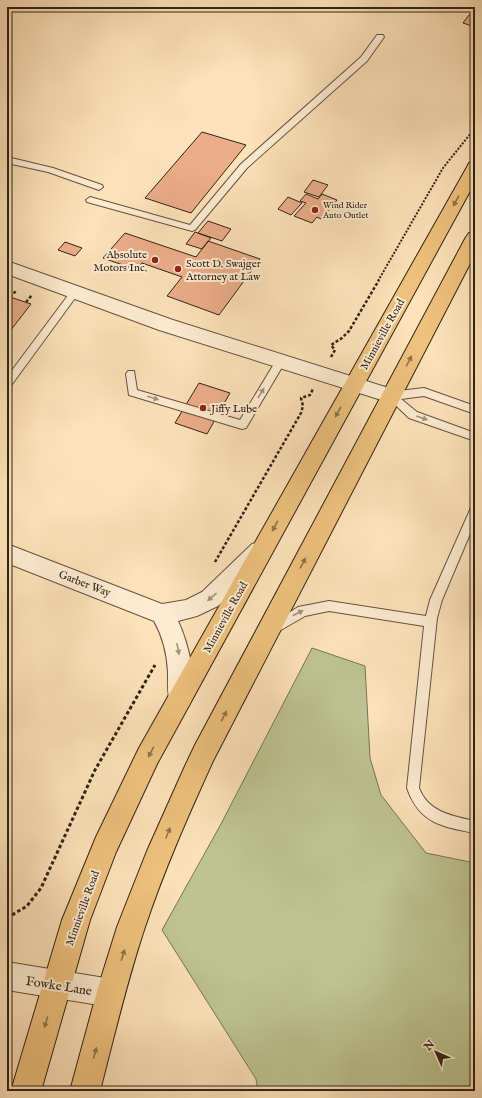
<svg xmlns="http://www.w3.org/2000/svg" width="482" height="1098" viewBox="0 0 482 1098" font-family="'IM FELL English',serif">
	<style>
		.green { fill: #bdc491; stroke: #777354 }
		.building { fill: #ecae89; stroke: #312217 }
		.lines { fill: none; stroke-linecap: round; stroke-linejoin: round }
		.lane-casing { stroke: #645240; stroke-width: 2 }
		.street-casing { stroke: #645240; stroke-width: 2 }
		.primary-casing { stroke: #312217; stroke-width: 2 }
		.path-far2 { stroke: #312217; stroke-width: 2; stroke-dasharray: 2 1.5; stroke-linecap: butt }
		.path-far1 { stroke: #312217; stroke-width: 2.5; stroke-dasharray: 3 2; stroke-linecap: butt }
		.path { stroke: #312217; stroke-width: 3; stroke-dasharray: 3.5 2.5; stroke-linecap: butt }
		.lane { fill: #feecd2; fill-rule: evenodd }
		.street { fill: #feecd2; fill-rule: evenodd }
		.primary { fill: #eec17c; fill-rule: evenodd }
		.oneway { fill: #90724a }
		.oneway2 { fill: #a2917e }
		.poi-dot { fill: #8f2418; stroke: #feecd2; stroke-width: 1.5 }
		.labels { text-anchor: middle; stroke-width: 4; stroke-linejoin: round; paint-order: stroke }
		.far-poi-label { font-size: 9px; fill: #312217; stroke: #feecd2; text-anchor: start }
		.poi-label { font-size: 11px; fill: #312217; stroke: #feecd2; text-anchor: start }
		.street-label { font-size: 11px; fill: #312217; stroke: #feecd2 }
		.near-street-label { font-size: 13px; fill: #312217; stroke: #feecd2 }
	</style>
	<rect width="100%" height="100%" fill="#fde2b9"/>
	<filter id="stains"><feTurbulence type="fractalNoise" baseFrequency=".005" numOctaves="4"/><feColorMatrix values="0 0 0 0 .2 0 0 0 0 .09 0 0 0 0 .02 0 0 0 .5 -.17"/></filter>
	<radialGradient id="worn" r=".72"><stop offset=".6" stop-color="#630" stop-opacity="0"/><stop offset="1" stop-color="#630" stop-opacity=".3"/></radialGradient>
	<!-- green -->
	<path class="green" d="M 312,648 L 365,666 L 370,758 L 381,795 L 426,853 L 475,863 L 475,1091 L 258,1091 L 256,1079 L 162,930 L 221,824 Z"/>
	<!-- building -->
	<path class="building" d="M 469,15 L 475,16 L 475,27 L 463,23 Z
		M 202,132 L 246,145 L 191,213 L 145,198 Z
		M 313,180 L 328,185 L 319,197 L 304,192 Z
		M 306,194 L 318,199 L 322,194 L 337,200 L 321,219 L 317,217 L 312,223 L 294,216 L 306,203 L 300,201 Z
		M 288,197 L 302,203 L 291,215 L 278,209 Z
		M 208,221 L 231,229 L 222,241 L 198,233 Z
		M 195,232 L 211,238 L 202,249 L 186,244 Z
		M 125,233 L 196,257 L 208,241 L 260,259 L 219,315 L 167,296 L 182,277 L 142,263 L 137,270 L 103,258 Z
		M 65,242 L 82,248 L 75,256 L 58,250 Z
		M 7,296 L 31,304 L 7,335 Z
		M 199,383 L 230,393 L 207,434 L 175,423 Z"/>
	<g class="lines">
		<!-- lane casing -->
		<g class="lane-casing">
			<path id="lane" d="M 377,35 L 383,35 L 384,37 L 367,61 L 247,168 L 195,230 L 192,231 L 87,202 L 86,200 L 90,197 L 190,225 L 241,164 L 361,57 Z
				M 7,157 L 53,168 L 102,185 L 103,187 L 99,190 L 48,172 L 7,163 Z
				M 75,289 L 78,290 L 80,292 L 78,294 L 10,387 L 7,388 L 7,377 L 72,290 Z
				M 280,358 L 285,362 L 246,428 L 242,429 L 129,395 L 126,374 L 128,371 L 134,371 L 137,390 L 240,420 L 277,359 Z
				M 424,388 L 475,406 L 475,414 L 424,396 L 401,399 L 417,412 L 475,433 L 475,441 L 409,418 L 386,396 L 387,393 L 391,392 Z
				M 475,506 L 475,522 L 442,600 L 437,618 L 419,788 C 428,812 452,816 475,821 L 475,833 C 442,827 419,823 407,788 L 424,626 L 329,611 L 305,616 L 274,634 L 270,633 L 268,629 L 270,625 L 298,607 L 329,601 L 426,616 L 430,600 L 470,510 L 471,507 Z"/>
		</g>
		<!-- street casing -->
		<g class="street-casing">
			<path id="street" d="M 7,261 L 173,320 L 398,391 L 401,396 L 398,401 L 391,403 L 159,330 L 7,274 Z
				M 260,542 L 268,544 L 271,551 L 268,558 L 218,606 L 197,616 L 178,621 C 188,643 199,682 189,706 L 180,709 L 171,706 C 167,695 168,684 168,672 C 167,653 163,637 154,621 L 7,563 L 7,544 L 162,604 L 186,600 L 202,592 L 252,544 Z
				M 7,962 L 111,979 L 121,983 L 125,993 L 121,1003 L 111,1007 L 7,990 Z"/>
		</g>
		<!-- primary casing -->
		<g class="primary-casing">
			<path id="primary" d="M 475,162 L 475,182 L 157,764 L 116,852 L 90,920 L 41,1091 L 11,1091 L 62,920 L 96,837 L 139,748 L 467,167 L 469,163 Z
				M 475,231 L 475,254 L 213,761 C 188,816 164,870 145,927 C 127,981 114,1036 100,1091 L 70,1091 L 98,988 L 117,927 L 147,851 L 185,766 L 195,745 L 466,237 L 469,233 Z"/>
		</g>
		<!-- path-far2 -->
		<path class="path-far2" d="M 378,281 L 443,168 L 475,128"/>
		<!-- path-far1 -->
		<path class="path-far1" d="M 10,297 L 17,290
			M 26,302 L 32,295
			M 331,357 L 335,350 L 331,345 L 342,338 L 349,331 L 379,280
			M 215,562 L 301,413 L 303,406 L 301,398 L 310,395 L 313,389"/>
		<!-- path -->
		<path class="path" d="M 7,918 L 27,906 L 41,888 L 95,770 L 155,665"/>
		<!-- lane -->
		<use href="#lane" class="lane"/>
		<!-- street -->
		<use href="#street" class="street"/>
		<!-- primary -->
		<use href="#primary" class="primary"/>
	</g>
	<!-- one-way arrows -->
	<defs><path id="oneway-solid" d="M-6-.8H1V-3.2L6.5 0L1 3.2V.8H-6Z"/></defs>
	<g class="oneway">
		<use href="#oneway-solid" transform="translate(456 201) rotate(119)"/>
		<use href="#oneway-solid" transform="translate(409 361) rotate(-62)"/>
		<use href="#oneway-solid" transform="translate(338 412) rotate(119)"/>
		<use href="#oneway-solid" transform="translate(275 526) rotate(119)"/>
		<use href="#oneway-solid" transform="translate(303 563) rotate(-62)"/>
		<use href="#oneway-solid" transform="translate(224 716) rotate(-63)"/>
		<use href="#oneway-solid" transform="translate(151 752) rotate(118)"/>
		<use href="#oneway-solid" transform="translate(168 833) rotate(-68)"/>
		<use href="#oneway-solid" transform="translate(123 955) rotate(-73)"/>
		<use href="#oneway-solid" transform="translate(46 1022) rotate(107)"/>
		<use href="#oneway-solid" transform="translate(95 1053) rotate(-75)"/>
	</g>
	<g class="oneway2">
		<use href="#oneway-solid" transform="translate(261 393) rotate(-59)"/>
		<use href="#oneway-solid" transform="translate(153 398) rotate(17)"/>
		<use href="#oneway-solid" transform="translate(422 418) rotate(19)"/>
		<use href="#oneway-solid" transform="translate(212 597) rotate(140)"/>
		<use href="#oneway-solid" transform="translate(298 613) rotate(-27)"/>
		<use href="#oneway-solid" transform="translate(178 649) rotate(79)"/>
	</g>
	<!-- markers -->
	<g class="poi-dot">
		<circle cx="315" cy="210" r="4"/>
		<circle cx="155" cy="260" r="4"/>
		<circle cx="178" cy="269" r="4"/>
		<circle cx="203" cy="408" r="4"/>
	</g>
	<g class="labels">
		<!-- far-poi labels -->
		<g class="far-poi-label">
			<text x="323" y="208">Wind Rider<tspan x="323" dy="10">Auto Outlet</tspan></text>
		</g>
		<!-- poi labels -->
		<g class="poi-label">
			<text x="147" y="258" text-anchor="end">Absolute<tspan x="147" dy="13">Motors Inc.</tspan></text>
			<text x="186" y="267">Scott D. Swajger<tspan x="186" dy="13">Attorney at Law</tspan></text>
			<text x="211" y="412">Jiffy Lube</text>
		</g>
		<!-- street labels -->
		<g class="street-label">
			<text transform="translate(382 334) rotate(-61)" y="4">Minnieville Road</text>
			<text transform="translate(85 583) rotate(21)" y="4">Garber Way</text>
			<text transform="translate(225 617) rotate(-61)" y="4">Minnieville Road</text>
			<text transform="translate(82 908) rotate(-70)" y="4">Minnieville Road</text>
		</g>
		<!-- near-street labels -->
		<g class="near-street-label">
			<text transform="translate(59 985) rotate(9)" y="5">Fowke Lane</text>
		</g>
	</g>
	<!-- margin -->
	<rect width="482" height="1098" fill="none" stroke="#fde2b9" stroke-width="24"/>
	<rect x="8" y="8" width="466" height="1082" fill="none" stroke="#312217" stroke-width="2"/>
	<rect x="12" y="12" width="458" height="1074" fill="none" stroke="#312217"/>
	<!-- north arrow -->
	<g transform="translate(436 1052) rotate(315)" stroke="#feecd2" stroke-width="3" paint-order="stroke">
	<path d="M0-3L7 15L0 10L-7 15Z" fill="#312217"/>
	<text y="-6" font-size="11" font-weight="bold" text-anchor="middle" fill="#312217">N</text>
	</g>
	<rect width="100%" height="100%" filter="url(#stains)"/>
	<rect width="100%" height="100%" fill="url(#worn)"/>
</svg>
